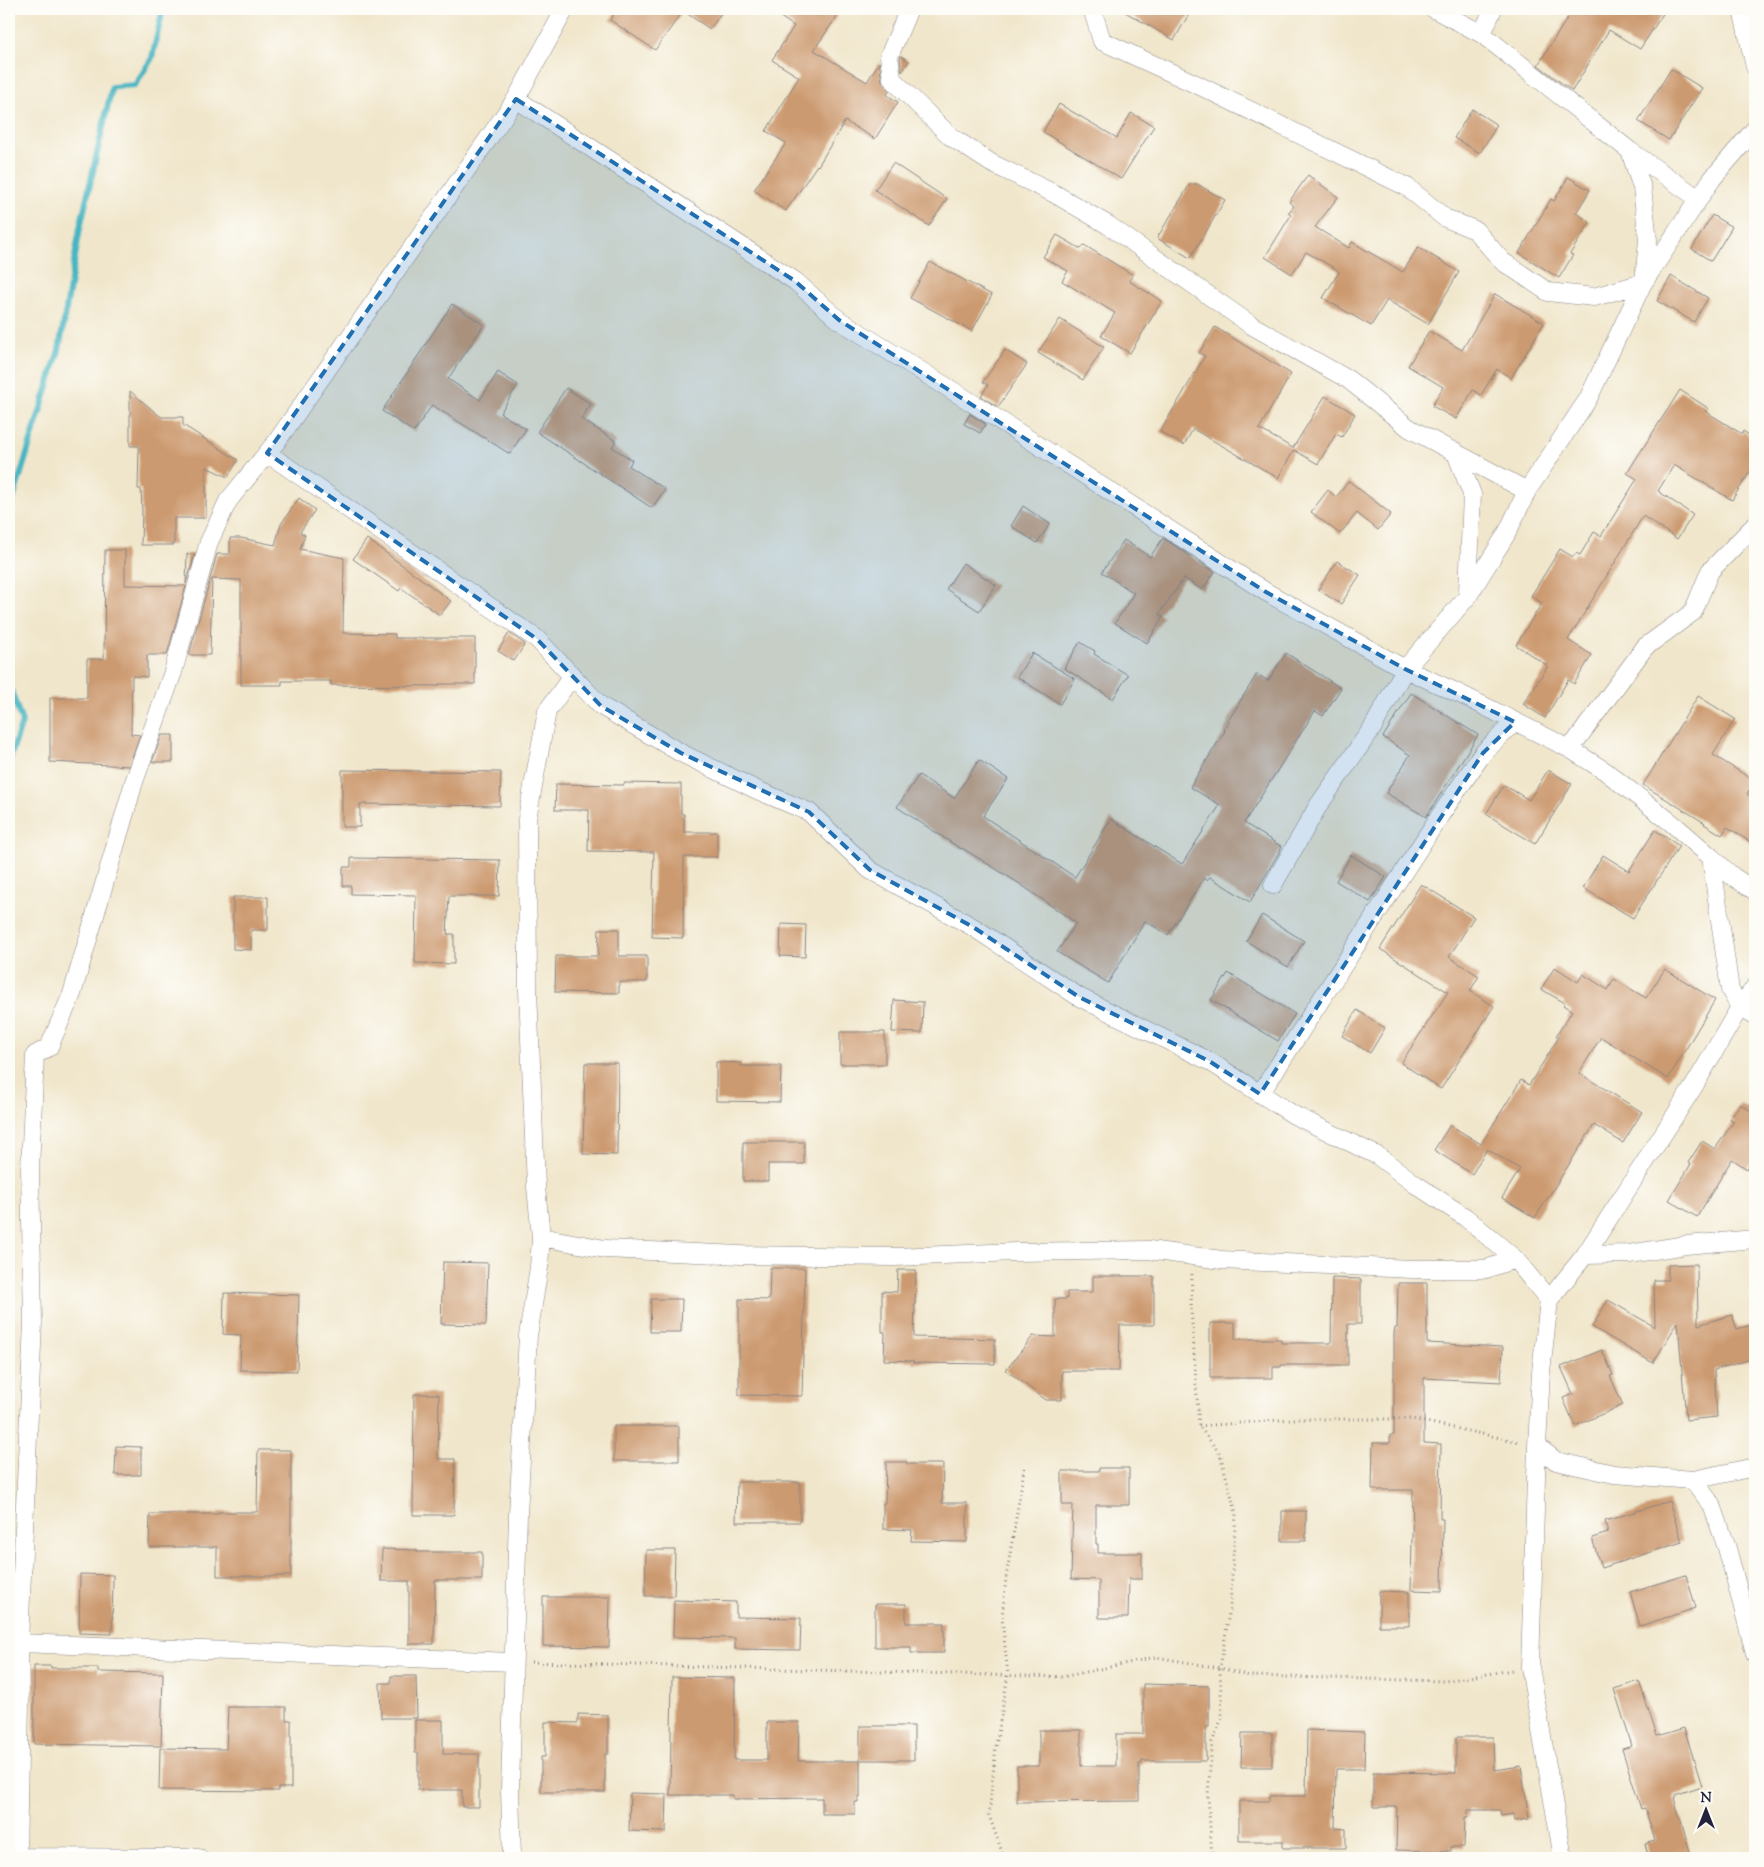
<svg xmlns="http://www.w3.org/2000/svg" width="1764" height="1867" viewBox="0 0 1764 1867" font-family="'Sorts Mill Goudy',serif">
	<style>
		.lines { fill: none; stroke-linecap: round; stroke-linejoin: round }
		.stream { stroke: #47b5c2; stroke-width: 6 }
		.building { fill: #cc9a6f }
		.street-casing { stroke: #898483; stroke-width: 19 }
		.path { stroke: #898483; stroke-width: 3; stroke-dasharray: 1 4; stroke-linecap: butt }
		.street { stroke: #fff; stroke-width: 18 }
		.marked { fill: #1f6fb2; fill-opacity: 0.2; stroke: #1f6fb2; stroke-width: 4; stroke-dasharray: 10 6; stroke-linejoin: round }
	</style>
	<rect width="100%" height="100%" fill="#fdfcf7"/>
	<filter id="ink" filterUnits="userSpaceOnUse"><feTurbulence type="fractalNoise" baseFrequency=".02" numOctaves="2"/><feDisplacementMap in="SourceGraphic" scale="10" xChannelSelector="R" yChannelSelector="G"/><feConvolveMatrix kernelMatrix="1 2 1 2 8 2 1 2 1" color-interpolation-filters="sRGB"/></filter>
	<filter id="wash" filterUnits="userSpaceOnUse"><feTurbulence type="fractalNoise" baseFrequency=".0096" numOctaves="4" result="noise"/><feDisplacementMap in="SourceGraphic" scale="20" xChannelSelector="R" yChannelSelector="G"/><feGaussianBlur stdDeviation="1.12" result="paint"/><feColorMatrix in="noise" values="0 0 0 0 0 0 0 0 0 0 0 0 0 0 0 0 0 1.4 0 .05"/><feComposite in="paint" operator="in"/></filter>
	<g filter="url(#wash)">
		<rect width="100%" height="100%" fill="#f0e6cb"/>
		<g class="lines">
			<!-- stream -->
			<path class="stream" d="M 9,512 L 59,350 L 80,228 L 112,87 L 135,85 L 152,58 L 163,9
				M 9,685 L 22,722 L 9,762"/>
		</g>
		<g id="blocks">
			<!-- building -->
			<path class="building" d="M 617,9 L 724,9 L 710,29 L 683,11 L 655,50 L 610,20 Z
				M 768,9 L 842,9 L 814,50 L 867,82 L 879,62 L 882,81 L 889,91 L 887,95 L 898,102 L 875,139 L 845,121 L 818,166 L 817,165 L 786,211 L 754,190 L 786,143 L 766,131 L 799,77 L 772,60 L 794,26 Z
				M 1120,9 L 1192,9 L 1174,40 Z
				M 1573,9 L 1666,9 L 1640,49 L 1609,30 L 1572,91 L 1538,65 Z
				M 901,56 L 909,61 L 902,72 L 900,58 Z
				M 1671,69 L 1702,88 L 1669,140 L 1638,121 Z
				M 1059,104 L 1117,138 L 1131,113 L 1154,126 L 1121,179 L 1043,132 Z
				M 1472,109 L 1497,125 L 1480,153 L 1454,138 Z
				M 893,163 L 947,199 L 929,226 L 875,190 Z
				M 1308,175 L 1338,197 L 1315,227 L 1349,248 L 1352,242 L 1403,272 L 1418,247 L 1459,272 L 1428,324 L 1387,300 L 1371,326 L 1323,298 L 1339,272 L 1336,269 L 1306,252 L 1292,274 L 1265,257 L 1291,215 L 1288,213 L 1294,206 L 1289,202 Z
				M 1568,177 L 1590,190 L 1576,213 L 1590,222 L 1570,254 L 1573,255 L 1559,278 L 1519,253 L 1551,199 L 1554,201 Z
				M 1190,184 L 1197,184 L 1225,200 L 1190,258 L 1157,238 Z
				M 1712,215 L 1732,227 L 1711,261 L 1692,249 Z
				M 1057,235 L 1081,249 L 1084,245 L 1133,275 L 1129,281 L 1162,301 L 1130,353 L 1101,336 L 1115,313 L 1062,281 L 1068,271 L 1043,257 Z
				M 930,262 L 992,295 L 972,331 L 910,298 Z
				M 1671,276 L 1708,298 L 1694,322 L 1657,301 Z
				M 1495,294 L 1544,323 L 1511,378 L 1497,369 L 1481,395 L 1473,390 L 1456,419 L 1432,406 L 1443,387 L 1408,366 L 1429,331 L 1462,350 Z
				M 452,304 L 484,325 L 448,379 L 480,400 L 498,372 L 518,385 L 500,413 L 526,429 L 510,454 L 432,405 L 414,432 L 382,411 Z
				M 1060,319 L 1104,347 L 1083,380 L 1038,353 Z
				M 1215,327 L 1291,374 L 1259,429 L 1293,448 L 1325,396 L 1355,414 L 1342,437 L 1336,434 L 1318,464 L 1294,450 L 1278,478 L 1193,429 L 1184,445 L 1160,432 L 1205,356 L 1199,353 Z
				M 1005,350 L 1027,364 L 998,407 L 981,396 L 988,385 L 983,382 Z
				M 566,388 L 591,404 L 581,419 L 616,441 L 612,447 L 632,460 L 629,466 L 665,489 L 652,508 L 537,432 Z
				M 1680,390 L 1708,408 L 1705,411 L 1742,434 L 1743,431 L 1755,439 L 1755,464 L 1732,500 L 1674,465 L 1658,491 L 1693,515 L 1677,539 L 1643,516 L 1568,640 L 1592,655 L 1574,684 L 1568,680 L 1545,718 L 1523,704 L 1548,666 L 1516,645 L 1542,603 L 1531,596 L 1560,549 L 1573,557 L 1576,553 L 1580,555 L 1594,532 L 1601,536 L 1637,479 L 1627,473 Z
				M 130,391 L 161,417 L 183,417 L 183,425 L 238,460 L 228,477 L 206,467 L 206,518 L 174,518 L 174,545 L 141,545 L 142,511 L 141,489 L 138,489 L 139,446 L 130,446 Z
				M 970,414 L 986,424 L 980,433 L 964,424 Z
				M 1349,481 L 1391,514 L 1378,530 L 1357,513 L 1340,534 L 1311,512 L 1328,490 L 1336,497 Z
				M 299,498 L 315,510 L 300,532 L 305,535 L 300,549 L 344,558 L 343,633 L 395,634 L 395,638 L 475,638 L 475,684 L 439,684 L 439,686 L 331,685 L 331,681 L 282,681 L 282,685 L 241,685 L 241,580 L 212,579 L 210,655 L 189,655 L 217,554 L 230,554 L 230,538 L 241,538 L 275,545 L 281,524 Z
				M 1023,506 L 1050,524 L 1037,543 L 1011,526 Z
				M 1163,538 L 1215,572 L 1202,590 L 1184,578 L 1159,614 L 1163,617 L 1147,643 L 1115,623 L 1134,593 L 1102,572 L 1124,540 L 1150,557 Z
				M 367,539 L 451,601 L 440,615 L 401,588 L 399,591 L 353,559 Z
				M 105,550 L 125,550 L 125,585 L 186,586 L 167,655 L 147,655 L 147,677 L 132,676 L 131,734 L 140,735 L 129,766 L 50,762 L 50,698 L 87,698 L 87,659 L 104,659 Z
				M 187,554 L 195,554 L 186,584 Z
				M 1337,561 L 1360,575 L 1341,604 L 1318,590 Z
				M 963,563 L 996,585 L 979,611 L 946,589 Z
				M 509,633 L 525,644 L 514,661 L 498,651 Z
				M 1080,642 L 1095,651 L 1094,654 L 1128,675 L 1113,699 L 1064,668 Z
				M 1032,653 L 1075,679 L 1060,704 L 1017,677 Z
				M 1286,653 L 1341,688 L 1323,716 L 1315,711 L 1244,823 L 1282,847 L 1250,902 L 1210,877 L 1207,880 L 1204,878 L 1168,935 L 1145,921 L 1108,983 L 1057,952 L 1076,923 L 1017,882 L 962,848 L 961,849 L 897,807 L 919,775 L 954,798 L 979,760 L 1008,779 L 983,816 L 1075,877 L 1111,819 L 1182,864 L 1220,805 L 1190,787 L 1225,731 L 1224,730 L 1229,722 L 1228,721 L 1257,674 L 1268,681 Z
				M 1411,693 L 1478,735 L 1426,817 L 1386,793 L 1410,755 L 1383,737 Z
				M 1698,696 L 1735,719 L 1713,755 L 1755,781 L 1747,794 L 1755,800 L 1755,845 L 1727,827 L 1722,835 L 1704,824 L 1705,823 L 1643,785 Z
				M 162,735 L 173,735 L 173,762 L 152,762 Z
				M 342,770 L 501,772 L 500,806 L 360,804 L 360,827 L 342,827 Z
				M 1548,770 L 1572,784 L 1535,844 L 1486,814 L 1504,785 L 1529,800 Z
				M 624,783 L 681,784 L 681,814 L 684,814 L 684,832 L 717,832 L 717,857 L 684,857 L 683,938 L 652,937 L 654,852 L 588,851 L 589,810 L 555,810 L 556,784 L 624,785 Z
				M 1655,830 L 1679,846 L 1633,918 L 1583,888 L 1603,855 L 1629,871 Z
				M 1351,855 L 1386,877 L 1370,902 L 1336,881 Z
				M 351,858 L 500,860 L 499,896 L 449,896 L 447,934 L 454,934 L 454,964 L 415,963 L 416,895 L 351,894 L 351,886 L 343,886 L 343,867 L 351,867 Z
				M 1421,884 L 1474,917 L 1449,957 L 1479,976 L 1470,991 L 1494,1006 L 1441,1089 L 1401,1063 L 1448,992 L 1380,949 Z
				M 233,897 L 268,897 L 268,930 L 251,930 L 251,950 L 233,949 Z
				M 1262,915 L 1304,941 L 1288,967 L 1246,941 Z
				M 781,924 L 806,925 L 805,957 L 780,956 Z
				M 599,929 L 619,929 L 619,956 L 647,956 L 647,982 L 619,982 L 619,993 L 555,992 L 556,956 L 598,956 Z
				M 1555,967 L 1578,982 L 1583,974 L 1608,990 L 1614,979 L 1646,998 L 1665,969 L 1715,1000 L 1668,1079 L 1601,1037 L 1579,1073 L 1642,1112 L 1623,1143 L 1594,1125 L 1535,1218 L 1502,1198 L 1520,1169 L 1487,1149 L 1472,1174 L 1434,1150 L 1450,1125 L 1481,1144 L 1521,1080 L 1529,1085 L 1559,1037 L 1556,1036 L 1572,1011 L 1563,1005 L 1565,1003 L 1541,989 Z
				M 1228,973 L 1295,1014 L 1278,1041 L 1211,1000 Z
				M 894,1000 L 923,1002 L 922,1033 L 892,1032 Z
				M 1357,1010 L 1385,1028 L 1370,1053 L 1342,1036 Z
				M 840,1032 L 885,1032 L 885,1064 L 840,1064 Z
				M 716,1062 L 741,1063 L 741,1066 L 781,1066 L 780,1102 L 716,1101 Z
				M 585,1063 L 618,1063 L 617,1155 L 583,1154 Z
				M 1740,1104 L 1755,1113 L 1755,1157 L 1747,1169 L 1732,1159 L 1697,1217 L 1669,1200 L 1691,1164 L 1688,1163 L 1702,1141 L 1715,1149 L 1734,1121 L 1730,1119 Z
				M 743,1142 L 804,1142 L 804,1164 L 768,1164 L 768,1181 L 743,1181 Z
				M 443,1262 L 488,1263 L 486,1325 L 441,1324 Z
				M 1697,1264 L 1698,1325 L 1732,1315 L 1737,1329 L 1755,1324 L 1755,1358 L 1714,1370 L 1717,1417 L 1686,1420 L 1678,1322 L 1653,1363 L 1592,1327 L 1608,1300 L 1655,1327 L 1654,1280 L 1668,1280 L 1668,1265 Z
				M 770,1268 L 805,1268 L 802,1396 L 739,1395 L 739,1299 L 769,1300 Z
				M 898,1270 L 916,1270 L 914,1337 L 995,1339 L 995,1364 L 913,1363 L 914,1361 L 884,1360 L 885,1332 L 882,1332 L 882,1291 L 897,1292 Z
				M 1093,1276 L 1154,1276 L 1154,1325 L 1120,1325 L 1119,1371 L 1062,1371 L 1062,1400 L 1046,1400 L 1006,1370 L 1033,1336 L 1055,1337 L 1055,1299 L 1067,1299 L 1067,1292 L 1093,1292 Z
				M 1332,1278 L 1361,1279 L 1361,1324 L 1348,1324 L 1348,1365 L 1281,1365 L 1281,1367 L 1273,1367 L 1273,1378 L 1210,1378 L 1210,1323 L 1235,1323 L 1235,1339 L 1281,1339 L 1281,1343 L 1331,1343 Z
				M 1398,1283 L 1427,1283 L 1427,1343 L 1503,1347 L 1501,1382 L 1424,1378 L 1424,1443 L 1441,1444 L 1440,1519 L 1443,1519 L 1442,1591 L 1411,1590 L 1413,1490 L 1372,1490 L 1373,1443 L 1390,1443 L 1390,1435 L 1394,1435 L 1394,1334 L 1395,1328 L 1397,1328 Z
				M 224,1293 L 299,1295 L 297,1371 L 240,1370 L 241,1335 L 223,1334 Z
				M 651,1299 L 682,1299 L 681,1332 L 650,1332 Z
				M 1602,1350 L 1613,1375 L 1610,1376 L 1623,1405 L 1575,1426 L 1563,1398 L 1573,1394 L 1561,1367 Z
				M 414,1394 L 439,1394 L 438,1459 L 455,1459 L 454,1515 L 413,1515 Z
				M 614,1426 L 679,1426 L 679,1461 L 614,1461 Z
				M 116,1446 L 141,1447 L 141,1475 L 115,1475 Z
				M 258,1450 L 291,1450 L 291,1576 L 217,1576 L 217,1547 L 149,1547 L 150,1514 L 218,1514 L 218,1512 L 257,1512 Z
				M 886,1462 L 907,1462 L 907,1464 L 943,1464 L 942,1503 L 967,1503 L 967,1542 L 911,1541 L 912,1530 L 883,1529 L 883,1503 L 885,1503 Z
				M 1099,1468 L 1129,1468 L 1129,1505 L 1096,1505 L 1096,1544 L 1098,1544 L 1098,1553 L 1142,1553 L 1142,1579 L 1129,1579 L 1128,1618 L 1099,1618 L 1099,1580 L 1071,1579 L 1073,1505 L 1062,1505 L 1062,1471 L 1099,1471 Z
				M 737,1482 L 800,1482 L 800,1522 L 736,1522 Z
				M 1669,1501 L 1682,1542 L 1601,1568 L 1592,1538 L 1608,1533 L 1605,1521 Z
				M 1282,1511 L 1306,1511 L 1306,1541 L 1282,1541 Z
				M 382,1549 L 417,1550 L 417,1552 L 482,1552 L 482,1580 L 435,1580 L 434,1644 L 409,1644 L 409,1581 L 381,1581 Z
				M 646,1550 L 675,1550 L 674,1596 L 645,1596 Z
				M 80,1574 L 113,1575 L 112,1634 L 79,1633 Z
				M 1686,1575 L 1696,1608 L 1640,1626 L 1630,1592 Z
				M 1379,1591 L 1409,1592 L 1409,1626 L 1379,1626 Z
				M 543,1597 L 610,1597 L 609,1647 L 543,1646 Z
				M 674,1600 L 736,1602 L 736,1617 L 801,1618 L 800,1650 L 735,1649 L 735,1638 L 673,1637 Z
				M 875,1604 L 906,1604 L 906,1623 L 944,1623 L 944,1653 L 911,1653 L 911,1647 L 875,1647 Z
				M 34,1666 L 51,1666 L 51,1668 L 98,1668 L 98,1672 L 163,1673 L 161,1746 L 34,1744 Z
				M 391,1676 L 416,1676 L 417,1718 L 381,1718 L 380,1683 L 391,1683 Z
				M 672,1677 L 735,1678 L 734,1760 L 767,1760 L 767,1722 L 799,1722 L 798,1761 L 860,1761 L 860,1797 L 858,1797 L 858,1802 L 855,1802 L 855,1814 L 822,1814 L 822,1798 L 733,1799 L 733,1795 L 670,1795 Z
				M 1639,1681 L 1657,1736 L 1684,1728 L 1702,1786 L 1675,1795 L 1675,1798 L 1674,1798 L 1692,1858 L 1649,1858 L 1645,1844 L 1655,1841 L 1645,1808 L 1641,1809 L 1622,1749 L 1632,1746 L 1614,1689 Z
				M 1143,1684 L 1209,1686 L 1209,1727 L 1206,1727 L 1206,1761 L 1142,1761 L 1142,1764 L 1139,1764 L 1139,1801 L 1017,1802 L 1017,1766 L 1039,1766 L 1039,1730 L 1081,1730 L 1081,1766 L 1116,1766 L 1116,1734 L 1143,1734 Z
				M 228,1707 L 286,1707 L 286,1720 L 291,1720 L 291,1788 L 278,1788 L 278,1791 L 159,1790 L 160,1748 L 226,1749 Z
				M 578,1714 L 608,1715 L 608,1754 L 605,1754 L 605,1792 L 541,1792 L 541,1757 L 545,1757 L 545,1722 L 578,1723 Z
				M 415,1720 L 443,1720 L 443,1754 L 479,1754 L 479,1807 L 462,1807 L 462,1790 L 418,1790 L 418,1753 L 415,1753 Z
				M 860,1726 L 914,1726 L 914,1760 L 860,1760 Z
				M 1307,1730 L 1365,1732 L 1364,1769 L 1336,1769 L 1335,1828 L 1346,1829 L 1346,1848 L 1283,1848 L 1283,1841 L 1239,1841 L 1239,1801 L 1269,1801 L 1269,1796 L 1306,1796 Z
				M 1242,1733 L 1272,1733 L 1272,1767 L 1241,1767 Z
				M 1456,1737 L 1493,1737 L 1494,1770 L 1521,1766 L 1529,1819 L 1514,1821 L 1513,1814 L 1501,1816 L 1500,1810 L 1468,1810 L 1468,1817 L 1465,1817 L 1464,1847 L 1451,1847 L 1451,1851 L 1396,1850 L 1397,1807 L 1373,1807 L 1373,1772 L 1456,1773 Z
				M 630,1793 L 667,1794 L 666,1832 L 629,1831 Z"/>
		</g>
	</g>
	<g filter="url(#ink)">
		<use href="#blocks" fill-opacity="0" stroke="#898483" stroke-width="1"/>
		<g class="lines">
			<!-- street casing -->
			<g class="street-casing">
				<path id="street" d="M 909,9 L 889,56 L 892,79 L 950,136 L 991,163 L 1055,194 L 1108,225 L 1251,325 L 1349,380 L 1409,428 L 1527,491
					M 1095,9 L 1094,15 L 1102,41 L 1200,86 L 1407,187 L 1445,218 L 1475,230 L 1502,261 L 1548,292 L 1594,297 L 1643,283
					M 1434,9 L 1482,34 L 1630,151 L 1699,199
					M 1742,9 L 1755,67
					M 1482,34 L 1493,9
					M 516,99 L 795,281 L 839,320 L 982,409 L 1266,592 L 1405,669 L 1460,694 L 1570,749 L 1605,771 L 1673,824 L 1711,857 L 1730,990 L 1740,1007 L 1755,1016
					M 1630,151 L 1642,188 L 1648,240 L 1644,280
					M 1455,451 L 1472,494 L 1468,592
					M 267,453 L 537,639 L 601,706 L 681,753 L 757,790 L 809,812 L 870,870 L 973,927 L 1079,997 L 1209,1061 L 1294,1115 L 1378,1156 L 1415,1184 L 1465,1217 L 1515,1259 L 1549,1300
					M 1570,749 L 1645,647 L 1693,612 L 1710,571 L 1755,525
					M 1711,857 L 1732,876 L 1755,891
					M 1273,885 L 1318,806 L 1373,727 L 1405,669 L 1468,596 L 1507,533 L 1527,491 L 1588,399 L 1643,283 L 1712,179 L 1755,129
					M 1260,1094 L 1441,814 L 1483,753 L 1515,722
					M 541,1237 L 605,1249 L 741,1255 L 895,1257 L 1016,1252 L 1149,1250 L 1222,1260 L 1412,1269 L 1486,1269 L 1515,1259
					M 1585,1255 L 1629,1254 L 1686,1245 L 1755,1239
					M 1537,1446 L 1556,1461 L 1614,1474 L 1693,1480
					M 1755,1467 L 1693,1480 L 1712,1505 L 1727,1548 L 1755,1653
					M 19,1643 L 513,1662
					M 17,1857 L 199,1858
					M 17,1858 L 20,1701 L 19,1643 L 33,1322 L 30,1169 L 35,1055 L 49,1047 L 72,994 L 134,782 L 173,672 L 209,542 L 228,501 L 277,441 L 516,99 L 565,9
					M 512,1858 L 510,1790 L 518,1514 L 528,1336 L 539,1267 L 541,1237 L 536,1187 L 528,990 L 527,819 L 547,711 L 573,675
					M 1563,1858 L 1530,1667 L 1537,1446 L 1541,1372 L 1549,1300 L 1585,1255 L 1694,1086 L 1740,1007 L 1755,987"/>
			</g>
			<!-- path -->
			<path class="path" d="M 1192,1274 L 1191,1308 L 1199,1426 L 1220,1454 L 1236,1513 L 1230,1607 L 1220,1668 L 1222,1718 L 1212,1742 L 1208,1795 L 1212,1858
				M 1199,1426 L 1293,1419 L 1412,1419 L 1519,1442
				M 531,1662 L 1062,1677 L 1156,1657 L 1220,1668 L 1249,1676 L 1445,1681 L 1512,1670
				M 1004,1858 L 989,1815 L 996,1746 L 1008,1675 L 1002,1618 L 1006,1578 L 1025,1464"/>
			<!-- street -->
			<use href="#street" class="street"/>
		</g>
	</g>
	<!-- marked area -->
	<path class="marked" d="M 516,99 L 795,281 L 839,320 L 1266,592 L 1405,669 L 1515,722 L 1483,753 L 1260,1094 L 1209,1061 L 1079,997 L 973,927 L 870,870 L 809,812 L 681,753 L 601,706 L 537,639 L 267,453 Z"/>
	<!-- margin -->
	<rect width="1764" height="1867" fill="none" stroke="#fdfcf7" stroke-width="30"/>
	<!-- north arrow -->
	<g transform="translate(1706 1810)" stroke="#fdfcf7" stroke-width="4" paint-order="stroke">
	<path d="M0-4L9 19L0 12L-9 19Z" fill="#22223b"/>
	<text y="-8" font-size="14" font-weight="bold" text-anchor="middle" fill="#22223b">N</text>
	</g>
</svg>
